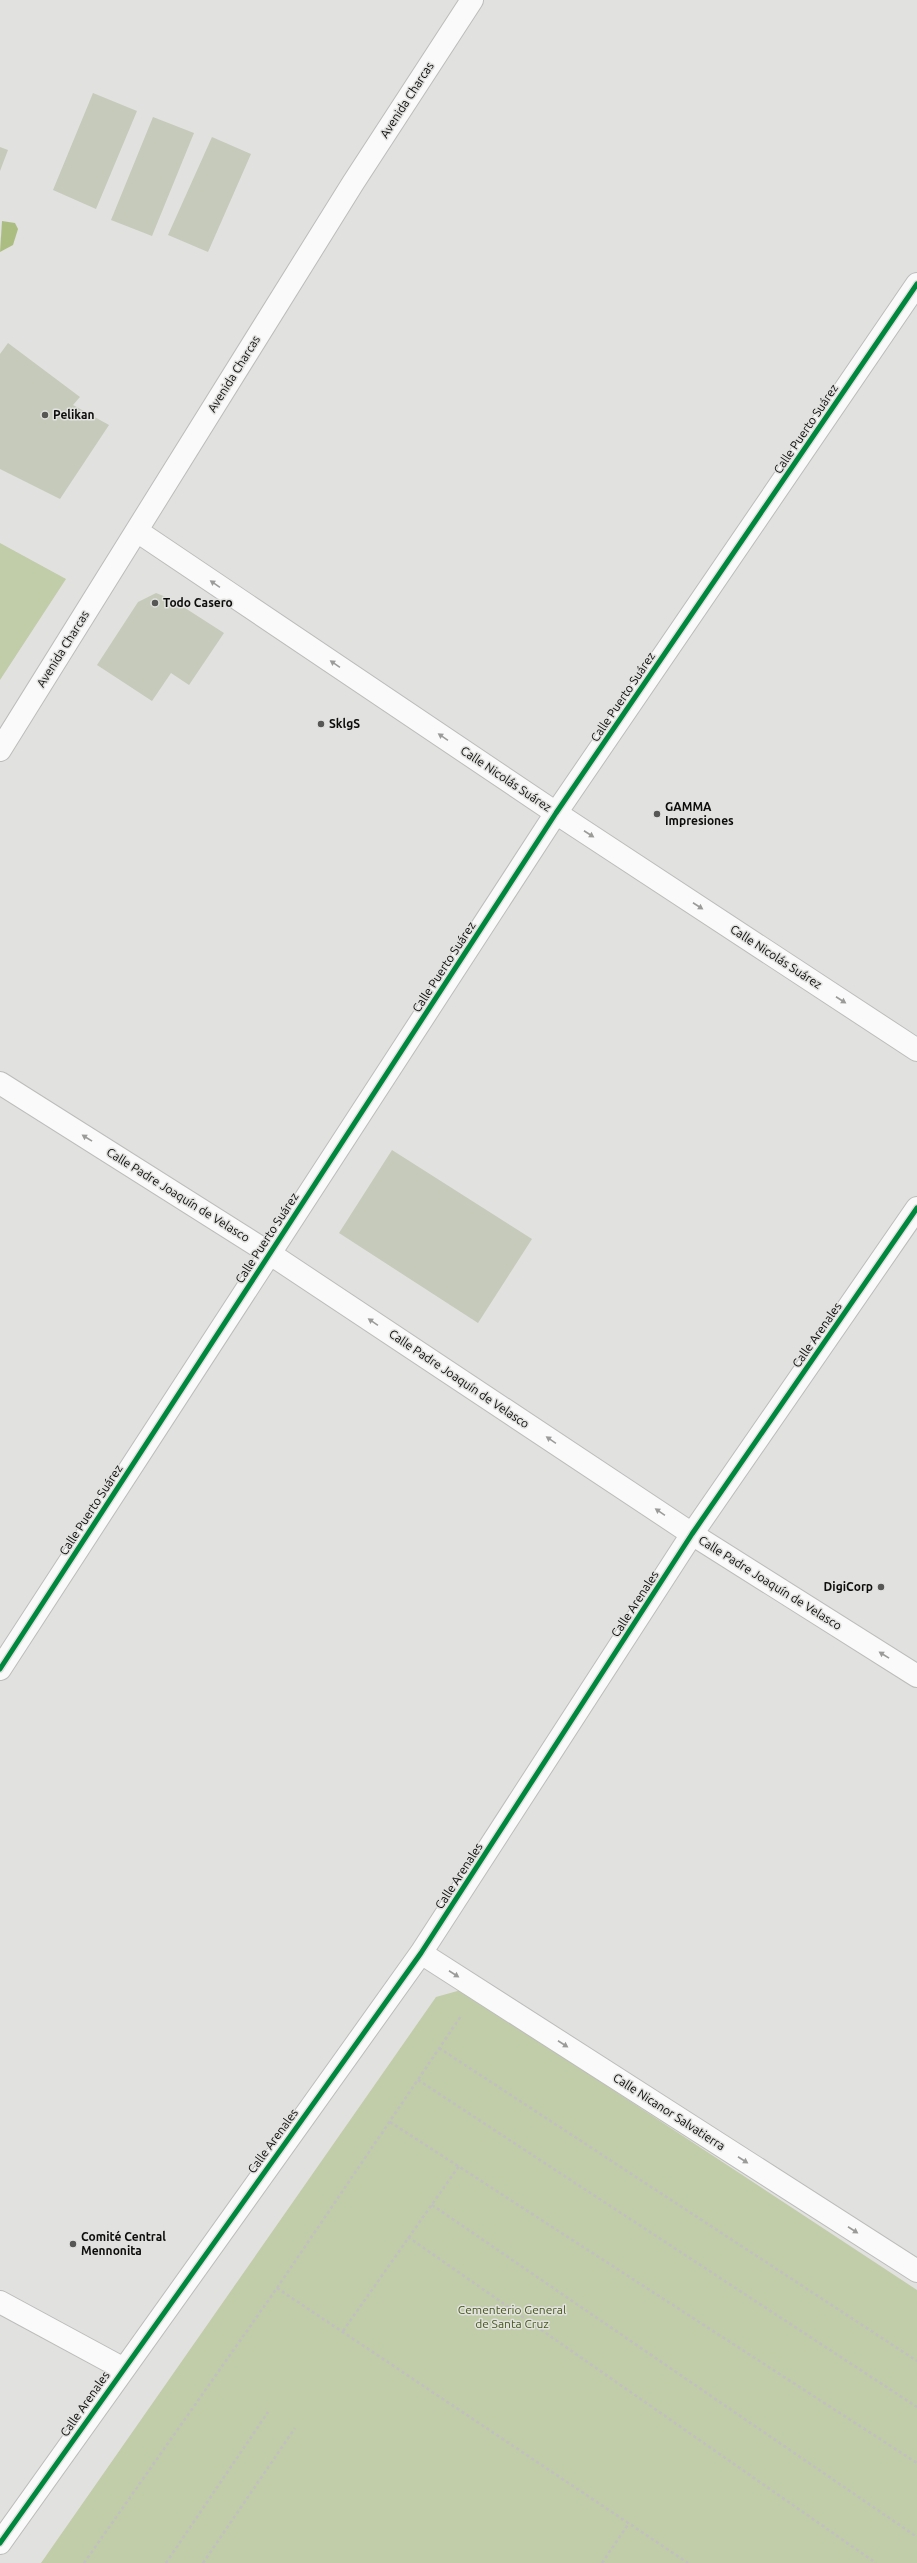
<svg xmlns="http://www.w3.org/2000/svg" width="917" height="2563" viewBox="0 0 917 2563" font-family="Ubuntu,sans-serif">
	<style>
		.green { fill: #c1cca8 }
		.water { fill: #acbd82 }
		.building { fill: #c6caba }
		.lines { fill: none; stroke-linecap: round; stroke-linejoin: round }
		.street-casing { stroke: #bcbcbb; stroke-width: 24 }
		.secondary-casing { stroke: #bcbcbb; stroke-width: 24 }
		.path { stroke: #c0c0c0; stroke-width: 2.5; stroke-dasharray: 3 3; stroke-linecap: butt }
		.street { stroke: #fafafa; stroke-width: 22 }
		.secondary { stroke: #fafafa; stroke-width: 22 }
		.cycleway-casing { stroke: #e1e2df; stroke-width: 8 }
		.cycleway { stroke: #00873e; stroke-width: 5 }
		.oneway { fill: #9b9b9a }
		.poi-dot { fill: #575756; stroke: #e1e2df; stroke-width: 1.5 }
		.labels { text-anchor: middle; stroke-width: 3; stroke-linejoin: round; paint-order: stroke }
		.street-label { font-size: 12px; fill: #0c0c0b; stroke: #e1e2df }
		.poi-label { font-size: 12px; font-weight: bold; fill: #0c0c0b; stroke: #e1e2df; text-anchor: start }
		.park-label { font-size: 12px; fill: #49581c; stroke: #e1e2df }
	</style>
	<rect width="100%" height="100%" fill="#e1e1e0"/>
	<!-- green -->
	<path class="green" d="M 0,543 L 66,579 L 0,680 Z
		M 461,1990 L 917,2290 L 917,2563 L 41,2563 L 436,1997 Z"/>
	<!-- water -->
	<path class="water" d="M 2,221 L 15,223 L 18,229 L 13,245 L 0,252 Z"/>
	<!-- building -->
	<path class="building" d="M 93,93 L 137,111 L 96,209 L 53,190 Z
		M 153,117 L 194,133 L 152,236 L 111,220 Z
		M 212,137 L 251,154 L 208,252 L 168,235 Z
		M 0,147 L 8,150 L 0,171 Z
		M 8,343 L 80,397 L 73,405 L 109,425 L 60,499 L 0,469 L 0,354 Z
		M 156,593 L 171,599 L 224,633 L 189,685 L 171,673 L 152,701 L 97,665 L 138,602 Z
		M 392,1150 L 532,1239 L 478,1323 L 339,1233 Z"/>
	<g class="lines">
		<!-- street casing -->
		<g class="street-casing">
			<path id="street" d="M 137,531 L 556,813 L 917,1050
				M 0,1083 L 269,1253 L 692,1534 L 917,1676
				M 0,1669 L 556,813 L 917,284
				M 421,1953 L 917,2271
				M 0,2302 L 122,2368
				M 0,2543 L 421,1953 L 692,1534 L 917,1208"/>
		</g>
		<!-- secondary casing -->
		<g class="secondary-casing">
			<path id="secondary" d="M 0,750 L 353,183 L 472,0"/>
		</g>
		<!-- path -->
		<path class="path" d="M 439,2048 L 917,2361
			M 418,2080 L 917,2407
			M 390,2122 L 917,2463
			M 432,2205 L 917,2537
			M 408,2237 L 876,2563
			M 277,2288 L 688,2563
			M 343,2331 L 459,2166
			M 84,2563 L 277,2288 L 461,2016
			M 166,2563 L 268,2412
			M 203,2563 L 295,2428
			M 602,2563 L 629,2523"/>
		<!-- street -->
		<use href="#street" class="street"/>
		<!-- secondary -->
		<use href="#secondary" class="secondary"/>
		<!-- cycleway casing -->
		<g class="cycleway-casing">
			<path id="cycleway" d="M 0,1669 L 556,813 L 917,284
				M 0,2543 L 421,1953 L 692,1534 L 917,1208"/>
		</g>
		<!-- cycleway -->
		<use href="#cycleway" class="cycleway"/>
	</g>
	<!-- one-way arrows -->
	<defs><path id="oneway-solid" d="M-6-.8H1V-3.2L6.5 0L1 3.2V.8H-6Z"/></defs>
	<g class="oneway">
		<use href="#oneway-solid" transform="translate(215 584) rotate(-146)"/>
		<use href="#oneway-solid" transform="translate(335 664) rotate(-146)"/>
		<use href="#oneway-solid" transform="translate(443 737) rotate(-146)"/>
		<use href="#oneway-solid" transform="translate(589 834) rotate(33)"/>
		<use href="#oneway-solid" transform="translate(698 906) rotate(33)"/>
		<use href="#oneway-solid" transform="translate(841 1000) rotate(33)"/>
		<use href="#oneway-solid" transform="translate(87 1138) rotate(-148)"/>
		<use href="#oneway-solid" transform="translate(373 1322) rotate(-146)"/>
		<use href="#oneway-solid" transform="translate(551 1440) rotate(-146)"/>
		<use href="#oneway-solid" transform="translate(660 1512) rotate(-146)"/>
		<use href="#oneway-solid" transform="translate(884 1655) rotate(-148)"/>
		<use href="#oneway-solid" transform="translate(454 1974) rotate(33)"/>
		<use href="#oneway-solid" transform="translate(563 2044) rotate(33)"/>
		<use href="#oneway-solid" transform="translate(743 2160) rotate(33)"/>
		<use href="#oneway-solid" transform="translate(853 2230) rotate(33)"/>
	</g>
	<!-- markers -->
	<g class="poi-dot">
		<circle cx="45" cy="415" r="4"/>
		<circle cx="155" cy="603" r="4"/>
		<circle cx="321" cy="724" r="4"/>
		<circle cx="657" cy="814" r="4"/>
		<circle cx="881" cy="1587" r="4"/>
		<circle cx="73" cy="2244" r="4"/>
	</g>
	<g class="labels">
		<!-- street labels -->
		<g class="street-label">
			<text transform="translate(407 100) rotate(-57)" y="4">Avenida Charcas</text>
			<text transform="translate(234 374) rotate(-58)" y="4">Avenida Charcas</text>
			<text transform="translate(806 429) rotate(-56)" y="4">Calle Puerto Suárez</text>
			<text transform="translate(63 649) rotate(-58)" y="4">Avenida Charcas</text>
			<text transform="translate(623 697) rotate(-56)" y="4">Calle Puerto Suárez</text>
			<text transform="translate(506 779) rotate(34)" y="4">Calle Nicolás Suárez</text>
			<text transform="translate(776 957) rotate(33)" y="4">Calle Nicolás Suárez</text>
			<text transform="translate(444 967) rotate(-57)" y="4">Calle Puerto Suárez</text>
			<text transform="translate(178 1195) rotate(32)" y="4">Calle Padre Joaquín de Velasco</text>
			<text transform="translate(267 1238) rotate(-57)" y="4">Calle Puerto Suárez</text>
			<text transform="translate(817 1335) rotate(-55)" y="4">Calle Arenales</text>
			<text transform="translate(459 1379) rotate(34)" y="4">Calle Padre Joaquín de Velasco</text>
			<text transform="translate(91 1510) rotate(-57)" y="4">Calle Puerto Suárez</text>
			<text transform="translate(770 1583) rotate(32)" y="4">Calle Padre Joaquín de Velasco</text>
			<text transform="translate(635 1604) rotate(-57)" y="4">Calle Arenales</text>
			<text transform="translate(459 1876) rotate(-57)" y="4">Calle Arenales</text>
			<text transform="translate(669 2112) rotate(33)" y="4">Calle Nicanor Salvatierra</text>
			<text transform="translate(273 2141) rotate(-54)" y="4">Calle Arenales</text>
			<text transform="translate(85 2404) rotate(-55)" y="4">Calle Arenales</text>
		</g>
		<!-- poi labels -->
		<g class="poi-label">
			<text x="53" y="419">Pelikan</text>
			<text x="163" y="607">Todo Casero</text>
			<text x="329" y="728">SklgS</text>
			<text x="665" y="811">GAMMA<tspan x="665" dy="14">Impresiones</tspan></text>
			<text x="873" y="1591" text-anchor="end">DigiCorp</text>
			<text x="81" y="2241">Comité Central<tspan x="81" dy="14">Mennonita</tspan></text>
		</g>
		<!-- park labels -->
		<g class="park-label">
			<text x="512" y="2314">Cementerio General<tspan x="512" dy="14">de Santa Cruz</tspan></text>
		</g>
	</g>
</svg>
